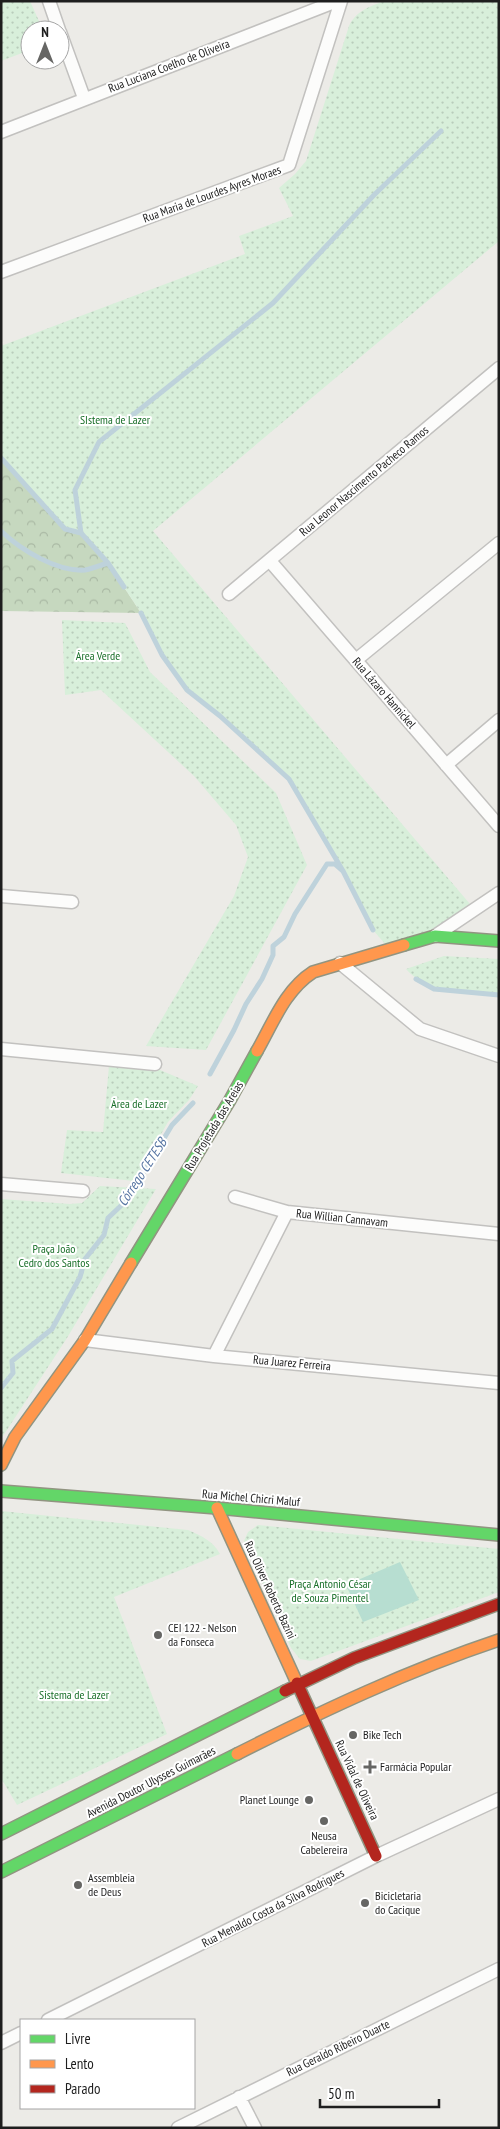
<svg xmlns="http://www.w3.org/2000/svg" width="500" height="2129" viewBox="0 0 500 2129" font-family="'PT Sans Narrow',sans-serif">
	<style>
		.forest { fill: url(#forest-crowns) }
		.park { fill: url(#park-dots) }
		.pitch { fill: #b7ded1 }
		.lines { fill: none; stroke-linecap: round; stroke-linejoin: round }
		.stream { stroke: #bed2db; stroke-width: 5 }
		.street-casing { stroke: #c2c1bf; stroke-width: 15 }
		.fast-casing { stroke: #919481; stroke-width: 14 }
		.slow-casing { stroke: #919481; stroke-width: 14 }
		.jam-casing { stroke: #919481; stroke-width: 14 }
		.street { stroke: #fcfcfb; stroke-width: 12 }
		.fast { stroke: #63d668; stroke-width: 11 }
		.slow { stroke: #ff974d; stroke-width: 11 }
		.jam { stroke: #b3261e; stroke-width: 11 }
		.poi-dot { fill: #666664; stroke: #fff; stroke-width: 2 }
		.labels { text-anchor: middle; stroke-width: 4; stroke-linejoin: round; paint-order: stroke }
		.street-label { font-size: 12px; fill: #1e1e1e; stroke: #fff }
		.park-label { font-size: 12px; fill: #196f29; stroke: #fff }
		.poi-label { font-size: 12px; fill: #1e1e1e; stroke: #fff; text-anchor: start }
		.water-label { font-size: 14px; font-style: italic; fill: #5674a2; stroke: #fff }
	</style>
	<defs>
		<pattern id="forest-crowns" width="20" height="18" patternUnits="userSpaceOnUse" patternTransform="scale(1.25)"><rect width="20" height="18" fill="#c6d8bf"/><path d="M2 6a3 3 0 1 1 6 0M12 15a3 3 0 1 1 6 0" fill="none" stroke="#aab9a4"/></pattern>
		<pattern id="park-dots" width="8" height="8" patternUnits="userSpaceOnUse" patternTransform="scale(1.25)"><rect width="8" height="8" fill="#d8efda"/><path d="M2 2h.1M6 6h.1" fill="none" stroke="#b9ccbb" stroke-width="1.8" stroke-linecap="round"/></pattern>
	</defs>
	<rect width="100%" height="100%" fill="#ecebe7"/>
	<!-- forest -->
	<path class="forest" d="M 1,458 L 65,529 L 81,533 L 108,563 L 141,613 L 1,611 Z"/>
	<!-- park -->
	<path class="park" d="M 1,1 L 30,1 L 43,30 L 30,30 L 30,50 L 1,61 Z
		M 384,1 L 499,1 L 499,241 L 153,531 L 470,904 C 441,929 421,934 386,945 L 373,930 L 343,871 L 289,779 L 220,716 L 187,690 L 162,655 L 141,613 L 108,563 L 81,534 L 65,529 L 1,458 L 1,346 L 245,254 L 239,236 L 293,216 L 279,188 L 295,174 L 306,161 L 349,26 C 356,11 369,7 384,1 Z
		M 62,620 L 125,623 L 150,672 L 276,793 L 307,865 L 206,1050 L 146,1046 L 234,896 L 248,857 L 236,825 L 194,776 L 101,690 L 65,695 Z
		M 444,956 L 499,959 L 499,995 C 467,994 428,994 406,969 Z
		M 109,1066 L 160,1070 L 198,1086 L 189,1100 L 168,1122 L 134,1181 L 61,1173 L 67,1130 L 103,1132 Z
		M 100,1186 L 156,1189 L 67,1338 L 1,1439 L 1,1199 L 70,1204 L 82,1203 Z
		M 1,1511 L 188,1530 C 202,1536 213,1541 220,1554 L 114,1597 L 167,1734 L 17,1805 L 1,1778 Z
		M 258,1525 L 499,1549 L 499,1592 L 311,1661 L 300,1659 L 291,1648 L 244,1541 L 248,1532 Z"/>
	<!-- pitch -->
	<path class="pitch" d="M 400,1562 L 419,1600 L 363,1622 L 346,1585 Z"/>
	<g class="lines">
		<!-- stream -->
		<path class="stream" d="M 1,458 L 65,529 L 81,533 L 108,563 L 124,587
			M 1,531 C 21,550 57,572 85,570 C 92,569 101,565 108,563
			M 81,533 L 75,490 L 99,442 L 273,303 L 374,195 L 441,131
			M 141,613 L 162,655 L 187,690 L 220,716 L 289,779 L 343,871
			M 416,979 L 434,989 L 499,995
			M 210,1074 L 234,1030 L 246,1004 L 262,979 L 273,955 L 273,946 L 284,937 L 295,914 L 327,864 L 335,864 L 343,871 L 373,930
			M 1,1388 L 13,1373 L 12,1361 L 52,1329 L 80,1277 L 85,1259 L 104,1235 L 108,1218 L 127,1200 L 172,1125 L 193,1103"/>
		<!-- street casing -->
		<g class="street-casing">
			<path id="street" d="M 49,1 L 59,30
				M 60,32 L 84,98
				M 1,132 L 337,1
				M 1,272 L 289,165 L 341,1
				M 270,561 L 499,826
				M 229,594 L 499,368
				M 356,660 L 499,543
				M 446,765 L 499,720
				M 1,896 L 72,902
				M 435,936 L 499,893
				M 340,963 L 420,1029 L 499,1056
				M 1,1049 L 155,1064
				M 1,1184 L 83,1191
				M 235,1197 L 287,1212 L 499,1234
				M 85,1340 L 214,1356 L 499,1383
				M 214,1356 L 287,1212
				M 48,2020 L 376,1856 L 499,1799
				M 1,2043 L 21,2033
				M 239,2097 L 255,2128
				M 178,2128 L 499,1969"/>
		</g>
		<!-- fast casing -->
		<g class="fast-casing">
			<path id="fast" d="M 404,945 L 435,936 L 499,941
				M 131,1263 L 230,1100 L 257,1051
				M 1,1491 L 217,1508 L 499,1535
				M 1,1834 L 285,1691
				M 1,1872 L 237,1754"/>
		</g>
		<!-- slow casing -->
		<g class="slow-casing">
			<path id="slow" d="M 257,1051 C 273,1023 285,990 313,972 L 404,945
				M 1,1465 L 15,1437 L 85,1340 L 131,1263
				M 217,1508 L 297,1683
				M 237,1754 C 322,1711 409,1670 499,1640"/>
		</g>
		<!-- jam casing -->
		<g class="jam-casing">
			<path id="jam" d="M 297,1683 L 376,1856
				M 285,1691 L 354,1658 L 499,1604"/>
		</g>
		<!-- street -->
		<use href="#street" class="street"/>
		<!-- fast -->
		<use href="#fast" class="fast"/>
		<!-- slow -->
		<use href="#slow" class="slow"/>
		<!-- jam -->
		<use href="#jam" class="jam"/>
	</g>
	<!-- markers -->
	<g class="poi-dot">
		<circle cx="158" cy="1635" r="5"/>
		<circle cx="353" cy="1735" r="5"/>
		<path d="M367.5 1759.5h5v5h5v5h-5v5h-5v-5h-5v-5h5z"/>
		<circle cx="309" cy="1800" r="5"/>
		<circle cx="324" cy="1821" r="5"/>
		<circle cx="78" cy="1885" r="5"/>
		<circle cx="365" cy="1903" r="5"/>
	</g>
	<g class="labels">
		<!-- street labels -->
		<g class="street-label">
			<text transform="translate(169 66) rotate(-21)" y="4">Rua Luciana Coelho de Oliveira</text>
			<text transform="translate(212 194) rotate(-20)" y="4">Rua Maria de Lourdes Ayres Moraes</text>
			<text transform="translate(364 481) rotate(-40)" y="4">Rua Leonor Nascimento Pacheco Ramos</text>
			<text transform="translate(384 693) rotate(49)" y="4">Rua Lázaro Hannickel</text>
			<text transform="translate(214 1126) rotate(-59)" y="4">Rua Projetada das Areias</text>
			<text transform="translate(342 1218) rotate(6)" y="4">Rua Willian Cannavam</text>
			<text transform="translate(292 1363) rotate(5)" y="4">Rua Juarez Ferreira</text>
			<text transform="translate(251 1498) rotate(5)" y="4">Rua Michel Chicri Maluf</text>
			<text transform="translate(270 1590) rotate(65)" y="4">Rua Oliver Roberto Bazini</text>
			<text transform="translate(357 1780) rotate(65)" y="4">Rua Vidal de Oliveira</text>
			<text transform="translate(151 1782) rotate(-27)" y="4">Avenida Doutor Ulysses Guimarães</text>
			<text transform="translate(273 1908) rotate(-27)" y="4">Rua Menaldo Costa da Silva Rodrigues</text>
			<text transform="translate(338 2048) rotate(-26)" y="4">Rua Geraldo Ribeiro Duarte</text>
		</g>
		<!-- park labels -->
		<g class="park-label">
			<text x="115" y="424">SIstema de Lazer</text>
			<text x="98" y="660">Área Verde</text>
			<text x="139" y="1108">Área de Lazer</text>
			<text x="54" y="1253">Praça João<tspan x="54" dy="14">Cedro dos Santos</tspan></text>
			<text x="330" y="1588">Praça Antonio César<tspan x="330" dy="14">de Souza Pimentel</tspan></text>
			<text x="74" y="1699">Sistema de Lazer</text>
		</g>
		<!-- poi labels -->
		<g class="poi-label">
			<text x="168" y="1632">CEI 122 - Nelson<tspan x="168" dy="14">da Fonseca</tspan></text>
			<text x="363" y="1739">Bike Tech</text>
			<text x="380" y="1771">Farmácia Popular</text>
			<text x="299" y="1804" text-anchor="end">Planet Lounge</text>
			<text x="324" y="1840" text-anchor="middle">Neusa<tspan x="324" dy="14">Cabelereira</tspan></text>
			<text x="88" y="1882">Assembleia<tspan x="88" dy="14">de Deus</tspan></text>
			<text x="375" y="1900">Bicicletaria<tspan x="375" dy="14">do Cacique</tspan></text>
		</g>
		<!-- water labels -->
		<g class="water-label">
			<text transform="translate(142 1172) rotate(-57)" y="5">Córrego CETESB</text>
		</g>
	</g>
	<!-- border -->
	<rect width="500" height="2129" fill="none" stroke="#1e1e1e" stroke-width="5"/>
	<!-- legend -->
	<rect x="20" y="2019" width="175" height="90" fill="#ffffff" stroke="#a5a5a5"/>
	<rect x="30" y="2035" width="25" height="8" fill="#63d668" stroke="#a5a5a5"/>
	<text x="65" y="2044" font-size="15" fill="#1e1e1e">Livre</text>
	<rect x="30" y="2060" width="25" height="8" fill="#ff974d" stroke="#a5a5a5"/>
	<text x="65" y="2069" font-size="15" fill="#1e1e1e">Lento</text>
	<rect x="30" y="2085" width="25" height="8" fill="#b3261e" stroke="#a5a5a5"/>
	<text x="65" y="2094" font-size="15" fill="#1e1e1e">Parado</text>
	<!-- north arrow -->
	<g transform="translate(45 45)"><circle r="24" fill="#ffffff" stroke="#a5a5a5"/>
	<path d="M0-4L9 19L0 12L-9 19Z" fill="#666664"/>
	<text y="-8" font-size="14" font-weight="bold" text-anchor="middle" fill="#1e1e1e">N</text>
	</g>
	<!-- scale -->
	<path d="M320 2099v8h119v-8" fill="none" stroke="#1e1e1e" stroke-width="2.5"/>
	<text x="328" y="2099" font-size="15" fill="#1e1e1e" stroke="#ffffff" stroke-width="4" paint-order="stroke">50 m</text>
</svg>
